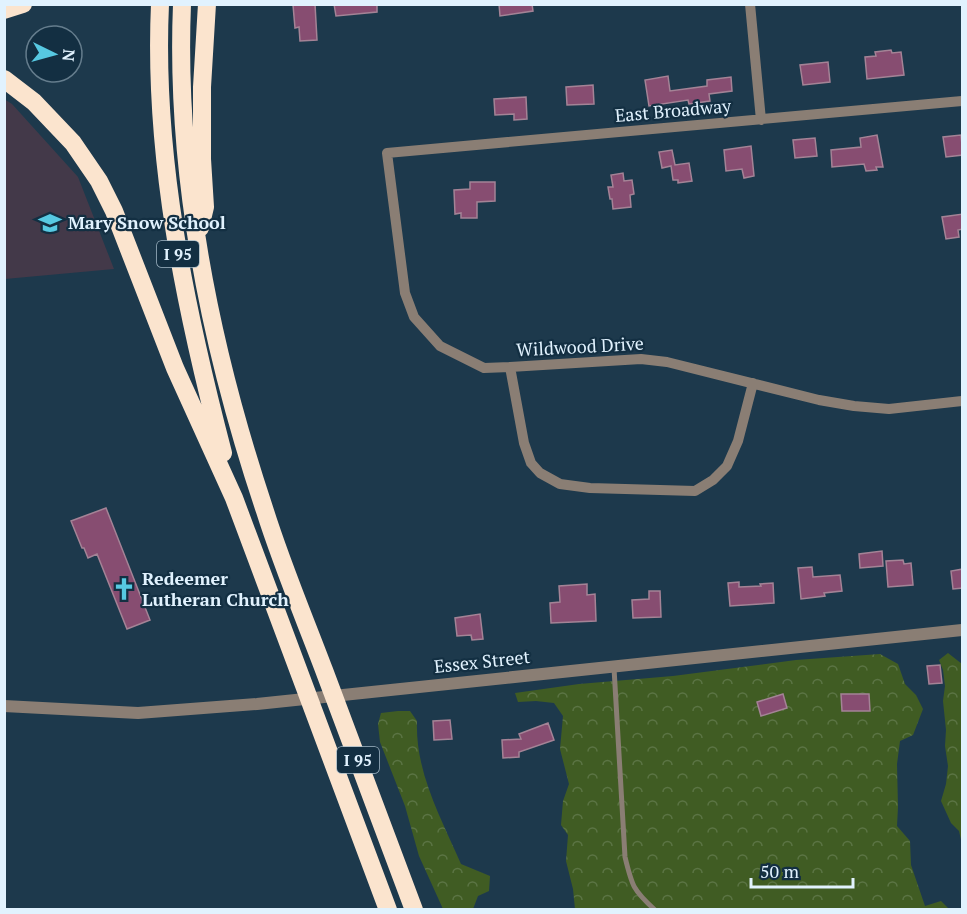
<svg xmlns="http://www.w3.org/2000/svg" width="967" height="914" viewBox="0 0 967 914" font-family="'PT Serif',serif">
	<style>
		.education { fill: #433949 }
		.forest { fill: url(#forest-crowns) }
		.building { fill: #874d71; stroke: #a48396; stroke-width: 1.5 }
		.lines { fill: none; stroke-linecap: round; stroke-linejoin: round }
		.service { stroke: #8a7e74; stroke-width: 5 }
		.minor { stroke: #8a7e74; stroke-width: 10 }
		.tertiary { stroke: #8a7e74; stroke-width: 12 }
		.motorway { stroke: #fbe4ce; stroke-width: 18 }
		.labels { text-anchor: middle; stroke-width: 4.5; stroke-linejoin: round; paint-order: stroke }
		.shield { fill: #132f42; stroke: #a3b8c6; stroke-width: 1.5 }
		.shield-label { font-size: 16px; font-weight: bold; fill: #e1f2fe }
		.street-label { font-size: 18px; fill: #e1f2fe; stroke: #132f42 }
		.poi-label { font-size: 18px; font-weight: bold; fill: #e1f2fe; stroke: #132f42; text-anchor: start }
	</style>
	<defs>
		<pattern id="forest-crowns" width="20" height="18" patternUnits="userSpaceOnUse" patternTransform="scale(1.5)"><rect width="20" height="18" fill="#405c23"/><path d="M2 6a3 3 0 1 1 6 0M12 15a3 3 0 1 1 6 0" fill="none" stroke="#5b7444"/></pattern>
	</defs>
	<rect width="100%" height="100%" fill="#1d394c"/>
	<!-- education -->
	<path class="education" d="M 4,99 L 12,104 L 78,177 L 114,269 L 5,279 Z"/>
	<!-- forest -->
	<path class="forest" d="M 948,653 L 962,664 L 962,844 L 959,831 L 951,823 L 941,801 L 946,784 L 948,766 L 945,746 L 946,730 L 943,701 L 945,686 L 943,670 L 939,660 Z
		M 880,654 L 898,664 L 905,684 L 916,695 L 923,709 L 913,735 L 900,741 L 897,764 L 898,807 L 897,826 L 910,841 L 911,865 L 925,906 L 941,901 L 949,909 L 575,909 L 573,889 L 566,861 L 568,835 L 561,825 L 563,801 L 569,784 L 560,749 L 563,716 L 554,703 L 536,701 L 518,702 L 515,693 L 579,684 L 673,676 L 796,660 Z
		M 398,711 L 410,711 L 417,721 C 415,772 441,818 461,864 L 490,876 L 489,891 L 478,896 L 473,909 L 443,909 L 419,856 L 405,806 L 380,742 L 378,724 L 381,713 Z"/>
	<!-- building -->
	<path class="building" d="M 315,4 L 317,40 L 300,41 L 299,27 L 295,28 L 293,5 Z
		M 334,4 L 377,4 L 377,12 L 336,16 Z
		M 499,4 L 532,4 L 533,11 L 500,16 Z
		M 891,50 L 892,53 L 901,52 L 904,75 L 867,79 L 865,57 L 876,56 L 875,52 Z
		M 828,62 L 830,82 L 803,85 L 800,65 Z
		M 668,76 L 670,91 L 707,86 L 707,80 L 731,77 L 732,91 L 709,94 L 710,101 L 689,104 L 688,100 L 649,106 L 645,80 Z
		M 593,85 L 594,104 L 567,105 L 566,87 Z
		M 526,97 L 527,119 L 514,120 L 514,114 L 495,115 L 494,99 Z
		M 877,135 L 883,167 L 876,167 L 877,170 L 866,171 L 864,164 L 832,167 L 831,150 L 861,147 L 860,138 Z
		M 961,135 L 963,155 L 946,157 L 943,137 Z
		M 815,138 L 817,156 L 795,158 L 793,140 Z
		M 751,146 L 754,176 L 744,178 L 742,169 L 726,171 L 724,150 Z
		M 672,150 L 675,165 L 689,163 L 692,181 L 678,183 L 678,180 L 673,180 L 671,166 L 662,168 L 659,152 Z
		M 623,173 L 624,181 L 632,180 L 634,194 L 630,195 L 631,207 L 613,209 L 612,199 L 610,199 L 608,187 L 613,187 L 611,175 Z
		M 470,182 L 495,182 L 495,201 L 477,202 L 477,218 L 461,218 L 461,213 L 455,214 L 454,190 L 470,189 Z
		M 963,214 L 963,229 L 958,230 L 959,237 L 946,239 L 942,217 Z
		M 106,508 L 150,620 L 127,629 L 97,554 L 88,558 L 84,548 L 82,548 L 71,521 Z
		M 882,551 L 883,566 L 860,568 L 859,554 Z
		M 903,560 L 904,564 L 911,563 L 913,585 L 888,587 L 886,561 Z
		M 812,567 L 813,577 L 840,575 L 842,591 L 824,593 L 825,596 L 801,599 L 798,568 Z
		M 963,569 L 963,588 L 953,589 L 951,571 Z
		M 739,582 L 739,587 L 761,586 L 760,584 L 773,583 L 774,603 L 730,606 L 728,583 Z
		M 587,584 L 587,595 L 595,594 L 596,621 L 551,623 L 550,603 L 560,602 L 559,586 Z
		M 649,591 L 660,591 L 661,617 L 633,618 L 632,600 L 649,599 Z
		M 480,614 L 483,639 L 472,640 L 471,635 L 457,636 L 455,618 Z
		M 940,665 L 942,683 L 929,684 L 927,666 Z
		M 783,694 L 787,708 L 761,716 L 757,702 Z
		M 841,694 L 869,694 L 870,711 L 842,711 Z
		M 450,720 L 452,739 L 434,740 L 433,721 Z
		M 548,723 L 554,740 L 519,752 L 519,757 L 503,758 L 502,740 L 521,739 L 519,734 Z"/>
	<g class="lines">
		<!-- service -->
		<path class="service" d="M 614,668 L 625,857 C 632,886 633,890 655,910"/>
		<!-- minor -->
		<path class="minor" d="M 750,4 L 761,120
			M 962,101 L 387,153 L 405,293 L 414,317 L 440,346 L 484,368 L 510,367 L 641,359 L 667,362 L 819,400 L 854,406 L 889,409 L 962,401
			M 510,367 L 524,443 L 531,463 L 540,473 L 560,484 L 590,488 L 695,491 L 713,480 L 727,466 L 738,441 L 753,383"/>
		<!-- tertiary -->
		<path class="tertiary" d="M 4,706 L 138,713 L 257,704 L 962,630"/>
		<!-- motorway -->
		<path class="motorway" d="M 160,4 C 153,156 185,307 223,453
			M 182,4 C 175,175 211,350 265,511 C 282,565 304,617 324,670 C 354,750 384,830 414,910
			M 4,10 L 23,4
			M 4,79 L 34,102 L 73,143 L 99,181 L 114,211 L 175,368 L 234,498 L 388,910
			M 200,228 L 205,207 L 202,159 L 202,87 L 207,4"/>
	</g>
	<!-- icons -->
	<defs>
		<g id="school-bare" transform="scale(1.8)"><path d="M0-5L7-2L0 1L-7-2ZM-4 1L0 2.5L4 1V4Q0 6-4 4Z" fill="#57c9e2" stroke="#132f42" stroke-width="2.5" paint-order="stroke"/></g>
		<g id="church-bare" transform="scale(1.8)"><path d="M-1.2-6h2.4v3.5h3.3v2.4h-3.3V6h-2.4V-.1h-3.3v-2.4h3.3Z" fill="#57c9e2" stroke="#132f42" stroke-width="2.5" paint-order="stroke"/></g>
	</defs>
	<g fill-rule="evenodd">
		<use href="#school-bare" x="50" y="223"/>
		<use href="#church-bare" x="124" y="589"/>
	</g>
	<g class="labels">
		<!-- shield labels -->
		<g class="shield">
			<rect x="157" y="241" width="42" height="26" rx="4.5"/>
			<rect x="337" y="747" width="42" height="26" rx="4.5"/>
		</g>
		<g class="shield-label">
			<text x="178" y="260">I 95</text>
			<text x="358" y="766">I 95</text>
		</g>
		<!-- street labels -->
		<g class="street-label">
			<text transform="translate(673 111) rotate(-5)" y="6">East Broadway</text>
			<text transform="translate(580 347) rotate(-3)" y="6">Wildwood Drive</text>
			<text transform="translate(482 662) rotate(-6)" y="6">Essex Street</text>
		</g>
		<!-- poi labels -->
		<g class="poi-label">
			<text x="68" y="229">Mary Snow School</text>
			<text x="142" y="585">Redeemer<tspan x="142" dy="21">Lutheran Church</tspan></text>
		</g>
	</g>
	<!-- border -->
	<rect width="967" height="914" fill="none" stroke="#e1f2fe" stroke-width="12"/>
	<!-- north arrow -->
	<g transform="translate(54 54) rotate(95)"><circle r="28" fill="#132f42" stroke="#657d8d" stroke-width="1.5"/>
	<path d="M0-4.5L10 22L0 15L-10 22Z" fill="#57c9e2"/>
	<text y="-9" font-size="16" font-weight="bold" text-anchor="middle" fill="#e1f2fe">N</text>
	</g>
	<!-- scale -->
	<path d="M751 878v9h102v-9" fill="none" stroke="#e1f2fe" stroke-width="3"/>
	<text x="760" y="878" font-size="18" fill="#e1f2fe" stroke="#132f42" stroke-width="4.5" paint-order="stroke">50 m</text>
</svg>
